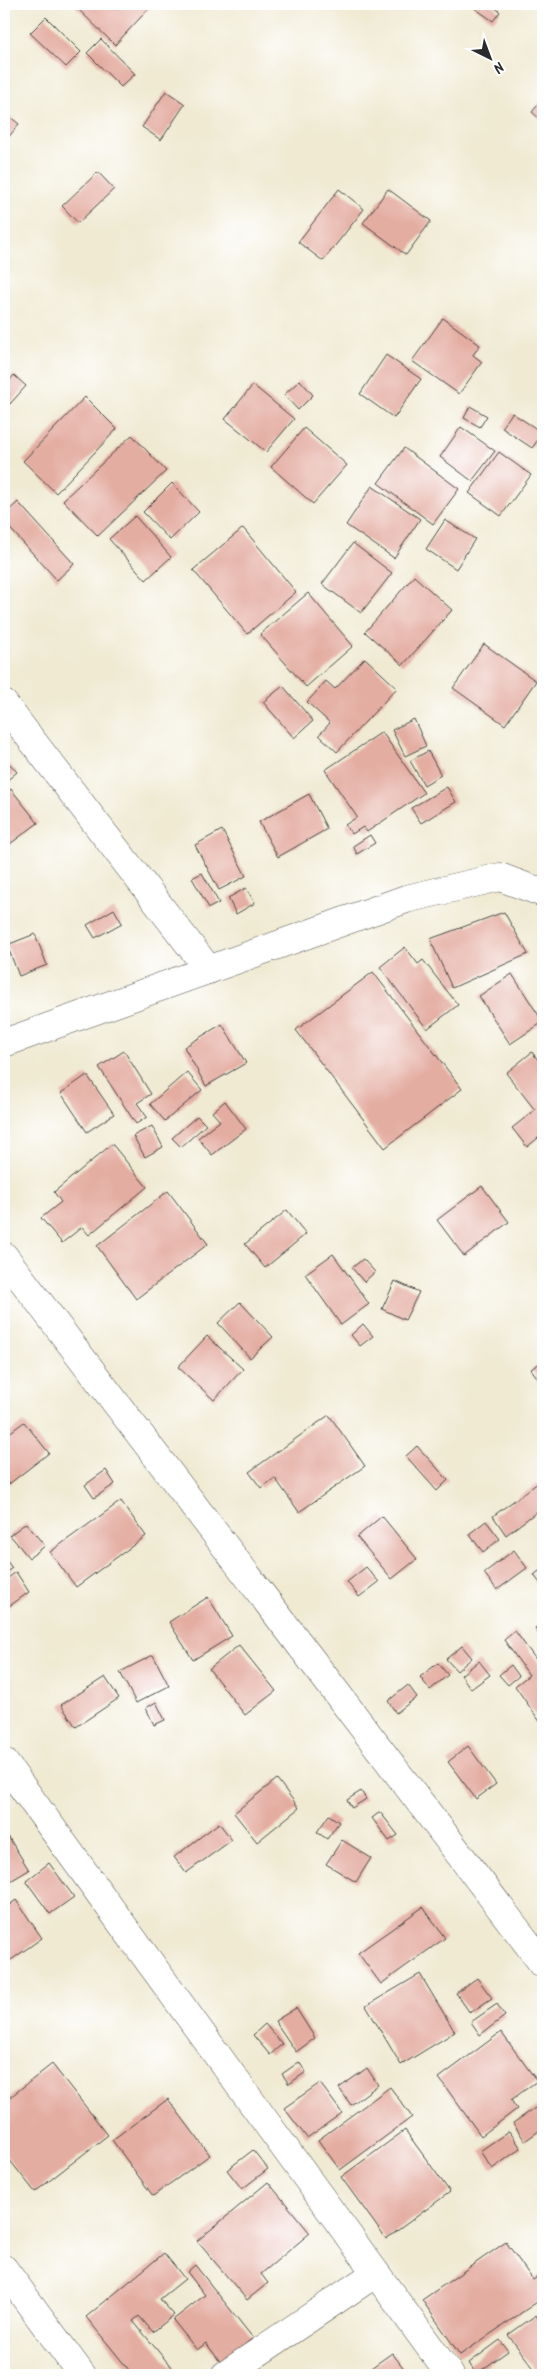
<svg xmlns="http://www.w3.org/2000/svg" width="547" height="2379" viewBox="0 0 547 2379" font-family="Kalam,sans-serif">
	<style>
		.building { fill: #e4ada2 }
		.lines { fill: none; stroke-linecap: round; stroke-linejoin: round }
		.street-casing { stroke: #494844; stroke-width: 29 }
		.secondary-casing { stroke: #494844; stroke-width: 29 }
		.street { stroke: #fff; stroke-width: 28 }
		.secondary { stroke: #fff; stroke-width: 28 }
	</style>
	<rect width="100%" height="100%" fill="#fff"/>
	<filter id="ink" filterUnits="userSpaceOnUse"><feTurbulence type="fractalNoise" baseFrequency=".02" numOctaves="2"/><feDisplacementMap in="SourceGraphic" scale="10" xChannelSelector="R" yChannelSelector="G"/><feConvolveMatrix kernelMatrix="1 2 1 2 8 2 1 2 1" color-interpolation-filters="sRGB"/></filter>
	<filter id="wash" filterUnits="userSpaceOnUse"><feTurbulence type="fractalNoise" baseFrequency=".0096" numOctaves="4" result="noise"/><feDisplacementMap in="SourceGraphic" scale="20" xChannelSelector="R" yChannelSelector="G"/><feGaussianBlur stdDeviation="1.12" result="paint"/><feColorMatrix in="noise" values="0 0 0 0 0 0 0 0 0 0 0 0 0 0 0 0 0 1.4 0 .05"/><feComposite in="paint" operator="in"/></filter>
	<g filter="url(#wash)">
		<rect width="100%" height="100%" fill="#f0ead3"/>
		<g id="blocks">
			<!-- building -->
			<path class="building" d="M 77,4 L 153,4 L 115,45 L 75,6 Z
				M 476,4 L 491,4 L 500,12 L 493,21 L 473,7 Z
				M 46,17 L 81,52 L 66,67 L 30,33 Z
				M 101,39 L 135,74 L 121,87 L 87,53 Z
				M 166,91 L 185,104 L 161,140 L 142,127 Z
				M 543,99 L 543,122 L 532,112 Z
				M 4,112 L 19,124 L 4,143 Z
				M 98,172 L 114,189 L 78,223 L 62,206 Z
				M 339,189 L 364,209 L 323,261 L 298,242 Z
				M 388,189 L 431,221 L 406,255 L 363,223 Z
				M 443,318 L 480,345 L 473,355 L 482,362 L 459,394 L 412,361 Z
				M 386,355 L 421,379 L 394,418 L 360,394 Z
				M 14,375 L 26,386 L 10,404 L 4,399 L 4,387 Z
				M 300,380 L 313,395 L 298,410 L 284,395 Z
				M 253,385 L 294,419 L 266,452 L 225,419 Z
				M 85,397 L 117,429 L 56,493 L 23,461 Z
				M 470,406 L 487,416 L 480,427 L 464,418 Z
				M 512,413 L 543,433 L 532,448 L 502,428 Z
				M 461,427 L 495,451 L 472,481 L 440,457 Z
				M 304,428 L 347,465 L 313,504 L 271,467 Z
				M 132,435 L 166,471 L 98,536 L 63,500 Z
				M 404,448 L 459,489 L 433,524 L 378,483 Z
				M 499,452 L 531,475 L 501,516 L 469,493 Z
				M 172,483 L 199,512 L 170,540 L 143,512 Z
				M 372,486 L 420,519 L 394,558 L 346,525 Z
				M 18,502 L 74,564 L 57,580 L 4,522 L 4,515 Z
				M 135,516 L 171,557 L 146,580 L 109,539 Z
				M 445,520 L 475,539 L 456,569 L 426,549 Z
				M 243,528 L 296,592 L 247,634 L 193,570 Z
				M 353,543 L 392,573 L 361,613 L 322,584 Z
				M 414,576 L 452,610 L 403,665 L 365,632 Z
				M 308,593 L 353,646 L 306,687 L 260,634 Z
				M 484,644 L 536,681 L 505,725 L 453,688 Z
				M 365,658 L 397,688 L 337,752 L 319,735 L 330,723 L 307,702 L 326,681 L 335,689 Z
				M 283,686 L 313,721 L 294,738 L 263,702 Z
				M 414,719 L 426,746 L 405,756 L 392,730 Z
				M 382,732 L 424,793 L 367,832 L 363,827 L 352,834 L 345,825 L 357,817 L 325,770 Z
				M 428,751 L 441,775 L 424,785 L 410,761 Z
				M 10,764 L 17,772 L 4,783 L 4,770 Z
				M 447,787 L 456,802 L 421,823 L 411,808 Z
				M 11,789 L 38,823 L 10,844 L 4,837 L 4,795 Z
				M 309,794 L 327,829 L 278,857 L 259,822 Z
				M 222,830 L 246,876 L 219,890 L 195,845 Z
				M 370,835 L 375,843 L 357,854 L 353,846 Z
				M 202,873 L 219,903 L 209,908 L 192,878 Z
				M 246,888 L 255,903 L 236,914 L 228,898 Z
				M 114,909 L 122,923 L 95,938 L 87,925 Z
				M 504,912 L 528,954 L 452,988 L 430,939 Z
				M 35,934 L 47,965 L 19,976 L 7,945 Z
				M 405,947 L 418,964 L 423,960 L 458,1005 L 427,1029 L 380,967 Z
				M 373,972 L 462,1089 L 385,1148 L 296,1030 Z
				M 512,974 L 543,1022 L 510,1044 L 479,996 Z
				M 222,1024 L 246,1063 L 206,1086 L 184,1047 Z
				M 124,1051 L 151,1094 L 137,1103 L 147,1117 L 136,1124 L 99,1067 Z
				M 532,1052 L 543,1067 L 543,1134 L 527,1147 L 512,1128 L 535,1110 L 506,1073 Z
				M 187,1072 L 202,1090 L 165,1121 L 150,1104 Z
				M 87,1075 L 114,1114 L 87,1132 L 61,1093 Z
				M 225,1101 L 246,1129 L 212,1155 L 198,1138 L 220,1121 L 212,1112 Z
				M 197,1116 L 206,1125 L 181,1147 L 172,1138 Z
				M 152,1126 L 163,1147 L 145,1157 L 133,1136 Z
				M 112,1144 L 147,1187 L 89,1235 L 82,1227 L 62,1243 L 41,1218 L 61,1202 L 54,1192 Z
				M 482,1186 L 509,1222 L 464,1256 L 437,1220 Z
				M 168,1191 L 208,1244 L 136,1299 L 97,1246 Z
				M 287,1210 L 306,1234 L 265,1268 L 245,1244 Z
				M 333,1254 L 369,1304 L 341,1325 L 305,1274 Z
				M 363,1259 L 375,1272 L 364,1282 L 352,1268 Z
				M 395,1281 L 419,1292 L 405,1320 L 382,1309 Z
				M 240,1302 L 273,1337 L 250,1358 L 218,1323 Z
				M 363,1324 L 373,1336 L 360,1346 L 351,1335 Z
				M 207,1336 L 243,1369 L 214,1400 L 178,1367 Z
				M 543,1361 L 543,1381 L 541,1383 L 531,1369 Z
				M 329,1415 L 365,1466 L 299,1512 L 275,1478 L 261,1488 L 249,1472 Z
				M 24,1422 L 49,1453 L 9,1484 L 4,1478 L 4,1437 Z
				M 417,1446 L 448,1480 L 437,1491 L 406,1456 Z
				M 106,1470 L 115,1484 L 94,1498 L 85,1485 Z
				M 542,1480 L 543,1519 L 538,1511 L 506,1535 L 493,1516 Z
				M 121,1501 L 146,1536 L 76,1587 L 50,1552 Z
				M 382,1516 L 417,1559 L 392,1579 L 357,1537 Z
				M 486,1521 L 500,1539 L 483,1552 L 469,1534 Z
				M 26,1523 L 45,1546 L 29,1558 L 10,1535 Z
				M 514,1550 L 527,1568 L 497,1590 L 484,1573 Z
				M 4,1557 L 12,1568 L 4,1574 Z
				M 366,1567 L 379,1582 L 359,1597 L 347,1582 Z
				M 543,1568 L 543,1585 L 542,1586 L 534,1575 Z
				M 16,1572 L 29,1592 L 4,1610 L 4,1581 Z
				M 208,1597 L 232,1636 L 193,1660 L 169,1622 Z
				M 543,1623 L 543,1641 L 535,1628 Z
				M 515,1631 L 543,1669 L 543,1726 L 515,1686 L 529,1675 L 504,1640 Z
				M 239,1645 L 276,1691 L 245,1715 L 209,1669 Z
				M 462,1646 L 472,1658 L 457,1671 L 446,1659 Z
				M 153,1655 L 169,1686 L 136,1703 L 120,1672 Z
				M 479,1661 L 490,1675 L 471,1689 L 461,1675 Z
				M 438,1663 L 448,1675 L 430,1690 L 420,1677 Z
				M 511,1665 L 519,1676 L 508,1685 L 499,1675 Z
				M 105,1677 L 119,1698 L 76,1727 L 61,1705 Z
				M 408,1685 L 417,1697 L 396,1713 L 388,1701 Z
				M 156,1702 L 165,1720 L 154,1725 L 146,1708 Z
				M 468,1746 L 496,1784 L 476,1799 L 448,1762 Z
				M 277,1779 L 299,1808 L 257,1842 L 234,1813 Z
				M 361,1791 L 366,1799 L 352,1808 L 347,1800 Z
				M 380,1812 L 398,1835 L 389,1841 L 372,1818 Z
				M 329,1815 L 339,1822 L 327,1839 L 317,1832 Z
				M 219,1823 L 232,1840 L 186,1873 L 174,1857 Z
				M 4,1830 L 29,1870 L 4,1885 Z
				M 342,1840 L 371,1858 L 356,1882 L 326,1864 Z
				M 49,1863 L 74,1897 L 50,1914 L 26,1881 Z
				M 16,1900 L 42,1938 L 4,1965 L 4,1909 Z
				M 423,1907 L 445,1938 L 381,1984 L 358,1953 Z
				M 420,1974 L 455,2032 L 401,2065 L 366,2006 Z
				M 477,1978 L 492,1998 L 470,2013 L 456,1993 Z
				M 497,2004 L 505,2016 L 480,2035 L 471,2022 Z
				M 296,2008 L 315,2038 L 296,2052 L 275,2021 Z
				M 265,2024 L 282,2044 L 270,2055 L 253,2035 Z
				M 501,2032 L 537,2081 L 511,2100 L 517,2109 L 481,2136 L 439,2078 Z
				M 299,2062 L 306,2072 L 289,2084 L 282,2074 Z
				M 52,2064 L 108,2135 L 35,2192 L 4,2153 L 4,2102 Z
				M 367,2068 L 378,2085 L 351,2105 L 339,2088 Z
				M 320,2083 L 342,2113 L 307,2138 L 284,2108 Z
				M 390,2087 L 412,2117 L 340,2170 L 318,2140 Z
				M 168,2099 L 210,2155 L 153,2196 L 112,2140 Z
				M 541,2104 L 543,2108 L 543,2128 L 525,2141 L 513,2123 Z
				M 405,2130 L 450,2192 L 386,2239 L 341,2177 Z
				M 509,2131 L 521,2148 L 492,2169 L 480,2151 Z
				M 253,2150 L 268,2169 L 242,2189 L 227,2170 Z
				M 268,2182 L 310,2233 L 261,2274 L 268,2283 L 247,2300 L 197,2241 Z
				M 506,2242 L 533,2280 L 543,2273 L 543,2298 L 460,2355 L 422,2300 Z
				M 164,2253 L 185,2279 L 160,2299 L 174,2315 L 153,2332 L 139,2316 L 133,2321 L 178,2375 L 133,2375 L 86,2317 Z
				M 195,2265 L 253,2338 L 221,2363 L 206,2343 L 197,2350 L 173,2320 L 205,2295 L 187,2272 Z
				M 536,2315 L 543,2326 L 543,2372 L 539,2375 L 508,2335 Z
				M 500,2340 L 508,2351 L 476,2374 L 469,2363 Z
				M 392,2353 L 409,2375 L 361,2375 Z"/>
		</g>
	</g>
	<g filter="url(#ink)">
		<use href="#blocks" fill-opacity="0" stroke="#494844" stroke-width="1"/>
		<g class="lines">
			<!-- street casing -->
			<g class="street-casing">
				<path id="street" d="M 4,704 L 209,970
					M 4,1256 L 543,1964
					M 4,1762 L 450,2375
					M 4,2269 L 82,2375
					M 225,2375 L 376,2273"/>
			</g>
			<!-- secondary casing -->
			<g class="secondary-casing">
				<path id="secondary" d="M 4,1043 L 406,899 L 500,877 L 543,893"/>
			</g>
			<!-- street -->
			<use href="#street" class="street"/>
			<!-- secondary -->
			<use href="#secondary" class="secondary"/>
		</g>
	</g>
	<!-- margin -->
	<rect width="547" height="2379" fill="none" stroke="#fff" stroke-width="20"/>
	<!-- north arrow -->
	<g transform="translate(490 58) rotate(138)" stroke="#ffffff" stroke-width="4" paint-order="stroke">
	<path d="M0-4L9 19L0 12L-9 19Z" fill="#2b2b2b"/>
	<text y="-8" font-size="14" font-weight="bold" text-anchor="middle" fill="#2b2b2b">N</text>
	</g>
</svg>
